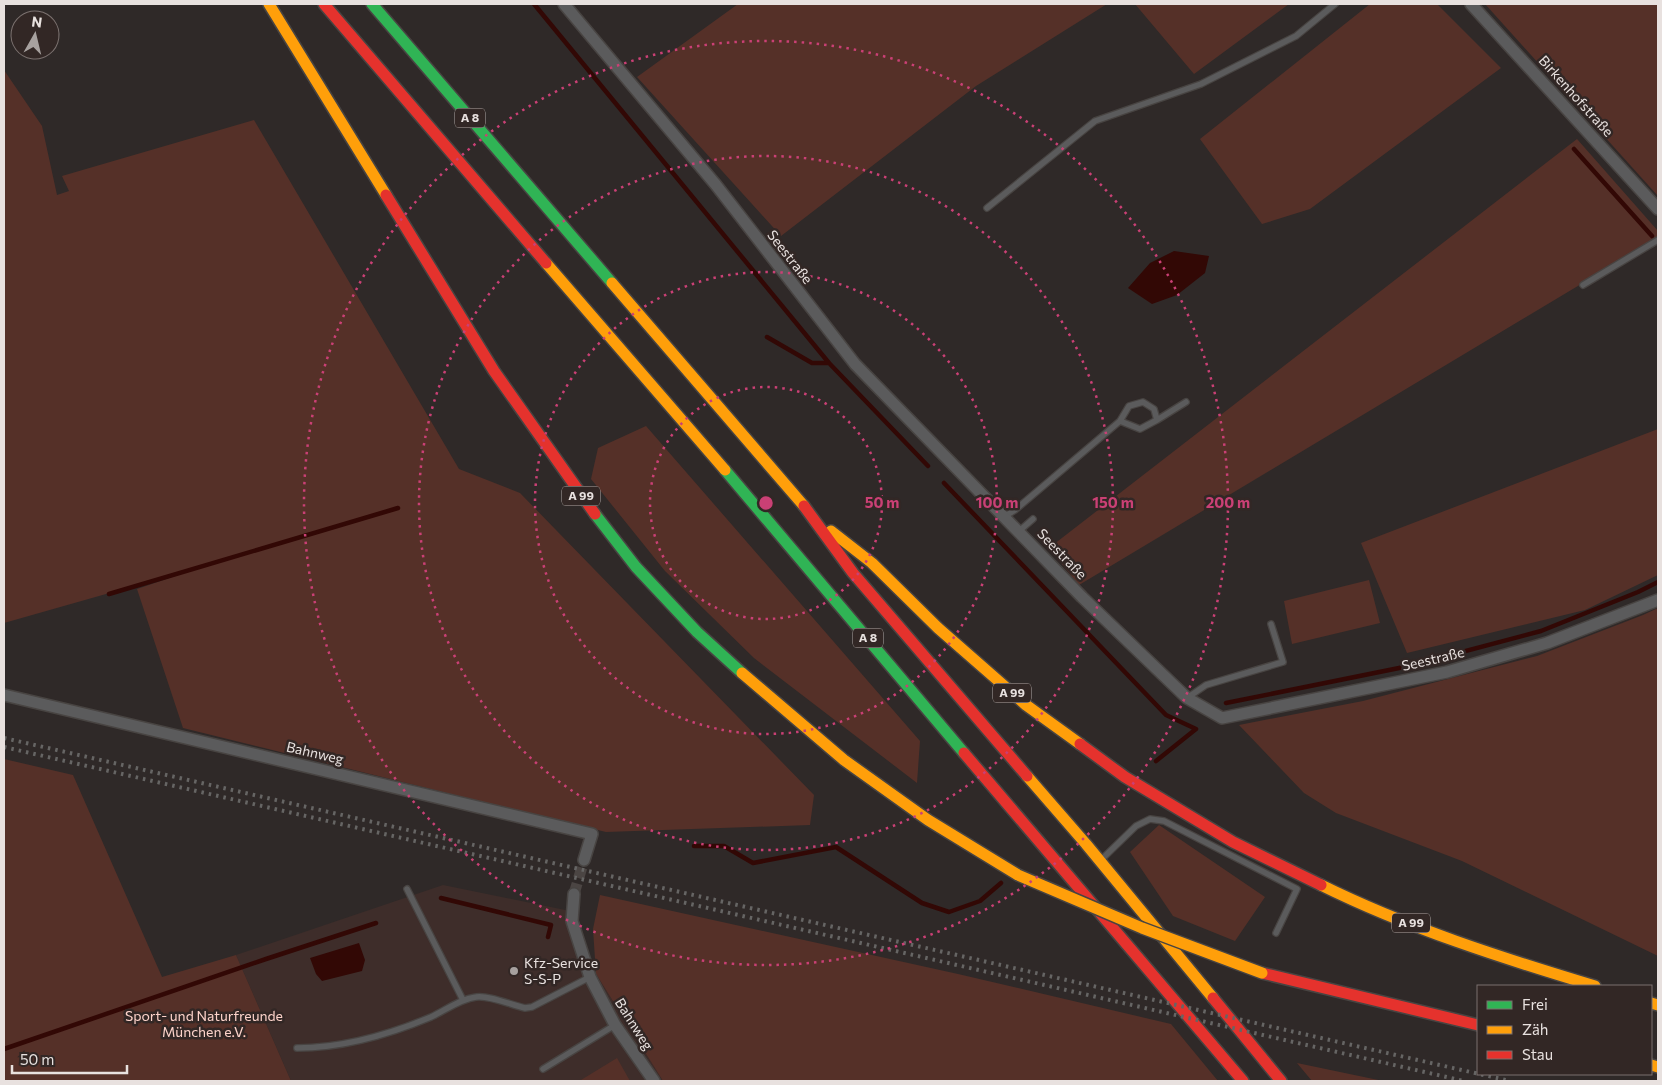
<svg xmlns="http://www.w3.org/2000/svg" width="1662" height="1085" viewBox="0 0 1662 1085" font-family="Commissioner,sans-serif">
	<style>
		.built { fill: #3e2d2a }
		.green { fill: #553028 }
		.water { fill: #320805 }
		.lines { fill: none; stroke-linecap: round; stroke-linejoin: round }
		.stream { stroke: #320805; stroke-width: 4.5 }
		.street-tunnel { stroke: #4b4543; stroke-width: 11; stroke-dasharray: 11 5.5; stroke-linecap: butt }
		.lane-casing { stroke: #484442; stroke-width: 8 }
		.street-casing { stroke: #484442; stroke-width: 14 }
		.fast-casing { stroke: #484442; stroke-width: 14 }
		.slow-casing { stroke: #484442; stroke-width: 14 }
		.jam-casing { stroke: #484442; stroke-width: 14 }
		.lane { stroke: #5b5b5c; stroke-width: 5.5 }
		.street { stroke: #5b5b5c; stroke-width: 11 }
		.fast { stroke: #30b455; stroke-width: 11 }
		.slow { stroke: #ff9f0a; stroke-width: 11 }
		.jam { stroke: #e5322d; stroke-width: 11 }
		.rail { stroke: #666564; stroke-width: 4; stroke-dasharray: 2.5 5; stroke-linecap: butt }
		.slow-bridge-casing { stroke: #484442; stroke-width: 14; stroke-linecap: butt }
		.slow-bridge { stroke: #ff9f0a; stroke-width: 11 }
		.ring { fill: none; stroke: #ca4075; stroke-width: 2.5; stroke-dasharray: 2.5 5 }
		.poi-dot { fill: #a7a19f; stroke: #322725; stroke-width: 2 }
		.labels { text-anchor: middle; stroke-width: 5; stroke-linejoin: round; paint-order: stroke }
		.shield { fill: #322725; stroke: #b1a9a7; stroke-width: 1 }
		.shield-label { font-size: 12px; font-weight: bold; fill: #e8e1df }
		.street-label { font-size: 14px; fill: #e8e1df; stroke: #322725 }
		.poi-label { font-size: 14px; fill: #e8e1df; stroke: #322725; text-anchor: start }
		.park-label { font-size: 14px; fill: #fdd3ca; stroke: #322725 }
		.centre { fill: #ca4075; stroke: #322725; stroke-width: 2.5 }
		.ring-label { font-size: 15px; text-anchor: middle; font-weight: bold; fill: #ca4075; stroke: #322725; stroke-width: 5; stroke-linejoin: round; paint-order: stroke }
	</style>
	<rect width="100%" height="100%" fill="#2f2928"/>
	<!-- built -->
	<path class="built" d="M 443,885 L 575,912 L 596,974 L 663,1081 L 291,1081 L 236,955 Z"/>
	<!-- green -->
	<path class="green" d="M 738,4 L 1107,4 L 976,86 L 781,236 L 637,77 Z
		M 1135,4 L 1289,4 L 1194,74 Z
		M 1370,4 L 1437,4 L 1501,68 L 1310,209 L 1262,224 L 1200,139 Z
		M 1485,4 L 1658,4 L 1658,196 Z
		M 4,70 L 42,126 L 57,195 L 69,191 L 62,176 L 254,120 L 459,469 L 520,493 L 814,795 L 810,825 L 606,832 L 183,728 L 137,589 L 208,565 L 4,623 Z
		M 1577,139 L 1658,231 L 1658,238 L 1079,585 L 1049,548 Z
		M 646,426 L 920,741 L 917,783 L 754,658 L 665,571 L 591,479 L 598,448 Z
		M 1658,429 L 1658,575 L 1585,610 L 1407,653 L 1361,543 Z
		M 1369,580 L 1380,623 L 1292,644 L 1284,601 Z
		M 1658,608 L 1658,956 L 1462,861 L 1336,813 L 1304,793 L 1239,725 L 1363,701 L 1537,656 L 1643,615 Z
		M 4,759 L 73,775 L 162,977 L 236,955 L 291,1081 L 4,1081 Z
		M 1159,825 L 1265,897 L 1235,941 L 1173,916 L 1130,852 Z
		M 600,895 L 958,974 L 1171,1024 L 1218,1081 L 663,1081 L 596,974 L 593,929 Z
		M 617,1058 L 630,1081 L 582,1081 L 581,1080 Z
		M 1297,1063 L 1383,1081 L 1312,1081 Z"/>
	<!-- water -->
	<path class="water" d="M 1174,251 L 1209,256 L 1205,273 L 1177,295 L 1152,304 L 1128,288 L 1150,263 Z
		M 359,943 L 365,960 L 362,971 L 322,981 L 316,974 L 310,958 Z"/>
	<g class="lines">
		<!-- stream -->
		<path class="stream" d="M 534,4 L 829,363
			M 1574,149 L 1652,236
			M 767,337 L 812,363 L 829,363 L 928,466
			M 944,483 L 1166,715 L 1196,729 L 1156,761
			M 109,594 L 398,508
			M 1226,703 L 1409,666 L 1541,631 L 1638,592 L 1658,582
			M 694,846 L 724,846 L 753,863 L 836,847 L 922,903 L 949,912 L 980,901 L 1001,883
			M 441,898 L 551,925 L 548,937
			M 4,1049 L 266,959 L 376,923"/>
		<!-- street-tunnel -->
		<path class="street-tunnel" d="M 574,894 L 584,860"/>
		<!-- lane casing -->
		<g class="lane-casing">
			<path id="lane" d="M 987,208 L 1095,121 L 1201,84 L 1296,36 L 1335,4
				M 1583,285 L 1658,240
				M 1157,420 L 1186,402
				M 1004,517 L 1015,510 L 1120,421 L 1129,406 L 1143,402 L 1154,409 L 1157,420 L 1140,429 L 1120,421
				M 1018,532 L 1033,519
				M 1187,698 L 1206,685 L 1283,662 L 1271,624
				M 1103,858 L 1136,826 L 1150,819 L 1164,821 L 1297,889 L 1276,933
				M 407,889 L 463,1000
				M 297,1048 C 344,1048 388,1035 431,1017 C 446,1010 460,999 476,997 C 489,995 511,1005 525,1008 L 532,1007 L 590,977
				M 543,1069 L 615,1025"/>
		</g>
		<!-- street casing -->
		<g class="street-casing">
			<path id="street" d="M 564,4 L 716,185 L 855,364 L 1082,597 L 1187,698 L 1222,718 L 1447,672 L 1547,643 L 1658,600
				M 1471,4 L 1658,209
				M 4,695 L 592,834 L 584,860
				M 574,894 L 572,921 L 590,977 L 615,1025 L 654,1081"/>
		</g>
		<!-- fast casing -->
		<g class="fast-casing">
			<path id="fast" d="M 372,4 L 612,283
				M 725,470 L 964,753
				M 595,514 L 636,567 L 697,632 L 742,673"/>
		</g>
		<!-- slow casing -->
		<g class="slow-casing">
			<path id="slow" d="M 269,4 L 386,195
				M 546,263 L 725,470
				M 612,283 L 804,506
				M 831,531 L 872,563 L 938,628 L 1026,705 L 1080,744
				M 742,673 L 844,760 L 928,820 L 1018,875
				M 1027,776 L 1086,844 L 1213,998
				M 1321,885 C 1408,928 1502,958 1595,986
				M 1651,1003 L 1658,1005
				M 1651,1065 L 1658,1067"/>
		</g>
		<!-- jam casing -->
		<g class="jam-casing">
			<path id="jam" d="M 324,4 L 546,263
				M 386,195 L 494,371 L 595,514
				M 804,506 L 853,573 L 1027,776
				M 1080,744 L 1125,777 L 1233,842 L 1321,885
				M 964,753 L 1243,1081
				M 1262,973 L 1478,1025
				M 1213,998 L 1281,1081"/>
		</g>
		<!-- lane -->
		<use href="#lane" class="lane"/>
		<!-- street -->
		<use href="#street" class="street"/>
		<!-- fast -->
		<use href="#fast" class="fast"/>
		<!-- slow -->
		<use href="#slow" class="slow"/>
		<!-- jam -->
		<use href="#jam" class="jam"/>
		<!-- rail -->
		<path class="rail" d="M 4,738 L 1510,1081
			M 4,747 L 1464,1081"/>
		<!-- slow-bridge casing -->
		<g class="slow-bridge-casing">
			<path id="slow-bridge" d="M 1018,875 L 1142,928 L 1262,973"/>
		</g>
		<!-- slow-bridge -->
		<use href="#slow-bridge" class="slow-bridge"/>
	</g>
	<!-- distance rings -->
	<g class="ring">
		<circle cx="766" cy="503" r="116"/>
		<circle cx="766" cy="503" r="231"/>
		<circle cx="766" cy="503" r="347"/>
		<circle cx="766" cy="503" r="462"/>
	</g>
	<!-- markers -->
	<circle class="poi-dot" cx="514" cy="971" r="5"/>
	<g class="labels">
		<!-- shield labels -->
		<g class="shield">
			<rect x="455" y="108.5" width="30" height="19" rx="4"/>
			<rect x="562" y="486.5" width="38" height="19" rx="4"/>
			<rect x="853" y="628.5" width="30" height="19" rx="4"/>
			<rect x="993" y="683.5" width="38" height="19" rx="4"/>
			<rect x="1392" y="913.5" width="38" height="19" rx="4"/>
		</g>
		<g class="shield-label">
			<text x="470" y="122">A 8</text>
			<text x="581" y="500">A 99</text>
			<text x="868" y="642">A 8</text>
			<text x="1012" y="697">A 99</text>
			<text x="1411" y="927">A 99</text>
		</g>
		<!-- street labels -->
		<g class="street-label">
			<text transform="translate(1576 96) rotate(48)" y="5">Birkenhofstraße</text>
			<text transform="translate(790 257) rotate(52)" y="5">Seestraße</text>
			<text transform="translate(1062 554) rotate(46)" y="5">Seestraße</text>
			<text transform="translate(1433 659) rotate(-13)" y="5">Seestraße</text>
			<text transform="translate(315 753) rotate(13)" y="5">Bahnweg</text>
			<text transform="translate(634 1024) rotate(58)" y="5">Bahnweg</text>
		</g>
		<!-- poi labels -->
		<g class="poi-label">
			<text x="524" y="968">Kfz-Service<tspan x="524" dy="16">S-S-P</tspan></text>
		</g>
		<!-- park labels -->
		<g class="park-label">
			<text x="204" y="1021">Sport- und Naturfreunde<tspan x="204" dy="16">München e.V.</tspan></text>
		</g>
	</g>
	<circle cx="766" cy="503" r="8" class="centre"/>
	<g class="ring-label">
		<text x="882" y="508">50 m</text>
		<text x="997" y="508">100 m</text>
		<text x="1113" y="508">150 m</text>
		<text x="1228" y="508">200 m</text>
	</g>
	<!-- border -->
	<rect width="1662" height="1085" fill="none" stroke="#e8e1df" stroke-width="10"/>
	<!-- legend -->
	<rect x="1477" y="985" width="175" height="90" fill="#322725" stroke="#7b716f"/>
	<rect x="1487" y="1001" width="25" height="8" fill="#30b455" stroke="#7b716f"/>
	<text x="1522" y="1010" font-size="15" fill="#e8e1df">Frei</text>
	<rect x="1487" y="1026" width="25" height="8" fill="#ff9f0a" stroke="#7b716f"/>
	<text x="1522" y="1035" font-size="15" fill="#e8e1df">Zäh</text>
	<rect x="1487" y="1051" width="25" height="8" fill="#e5322d" stroke="#7b716f"/>
	<text x="1522" y="1060" font-size="15" fill="#e8e1df">Stau</text>
	<!-- north arrow -->
	<g transform="translate(35 35) rotate(8)"><circle r="24" fill="#322725" stroke="#7b716f"/>
	<path d="M0-4L9 19L0 12L-9 19Z" fill="#a7a19f"/>
	<text y="-8" font-size="14" font-weight="bold" text-anchor="middle" fill="#e8e1df">N</text>
	</g>
	<!-- scale -->
	<path d="M12 1065v8h115v-8" fill="none" stroke="#e8e1df" stroke-width="2.5"/>
	<text x="20" y="1065" font-size="15" fill="#e8e1df" stroke="#322725" stroke-width="4" paint-order="stroke">50 m</text>
</svg>
